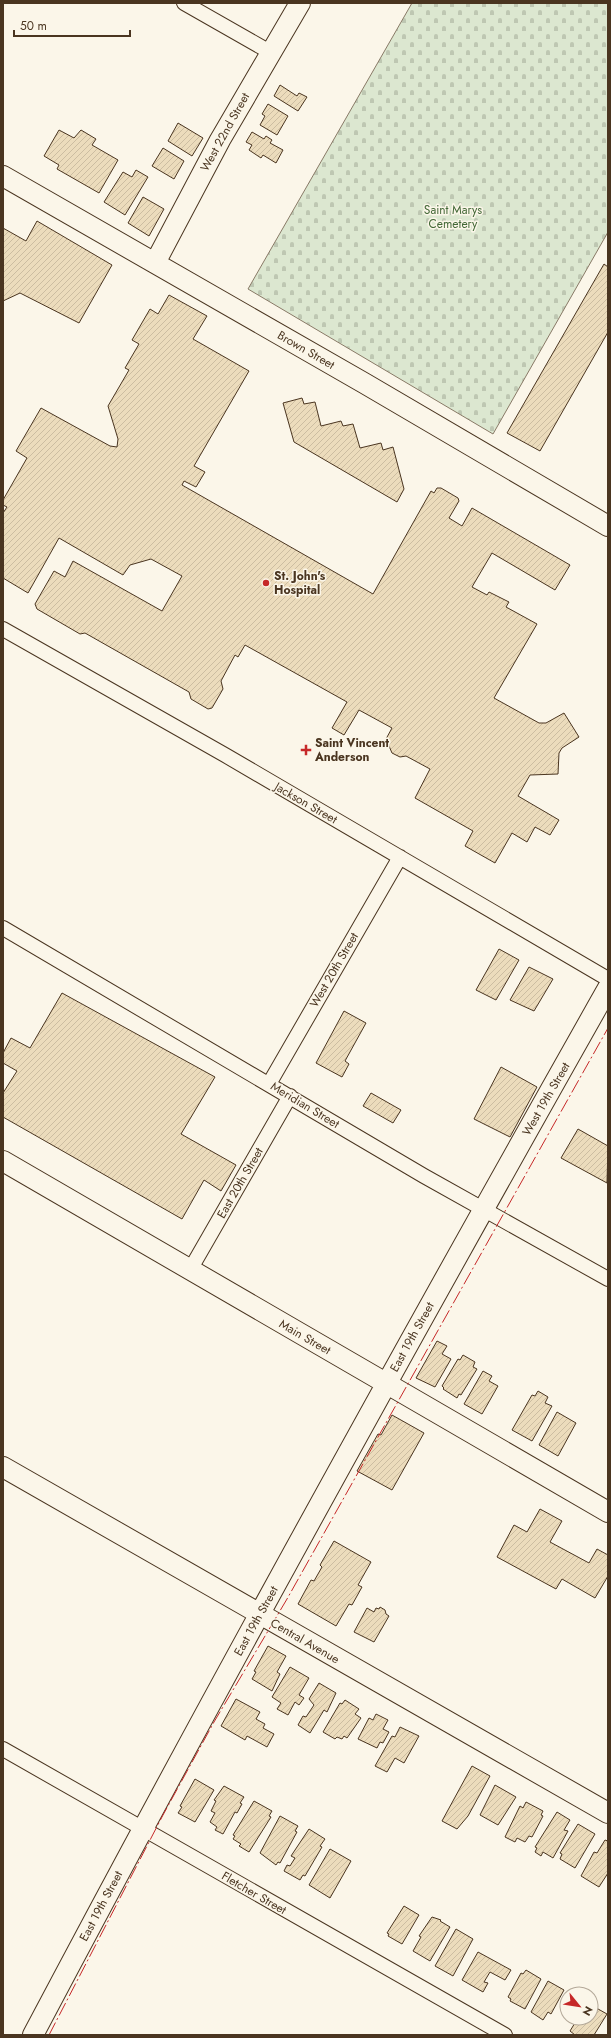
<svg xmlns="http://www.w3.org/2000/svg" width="611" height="2038" viewBox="0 0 611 2038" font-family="Jost,sans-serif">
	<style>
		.cemetery { fill: url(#cemetery-stones); stroke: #887966 }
		.building { fill: url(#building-hatch); stroke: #4a3520 }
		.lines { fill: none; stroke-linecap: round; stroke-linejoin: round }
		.street-casing { stroke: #4a3520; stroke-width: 16 }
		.secondary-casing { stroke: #4a3520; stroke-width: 22 }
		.street { stroke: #fbf6e9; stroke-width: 14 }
		.secondary { stroke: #fbf6e9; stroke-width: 20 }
		.power { stroke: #c62828; stroke-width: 1; stroke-dasharray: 14 3 2 3; stroke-linecap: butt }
		.poi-dot { fill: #c62828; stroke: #fbf6e9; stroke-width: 1.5 }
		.labels { text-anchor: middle; stroke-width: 3; stroke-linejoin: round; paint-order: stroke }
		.street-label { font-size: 12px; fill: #4a3520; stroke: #fbf6e9 }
		.park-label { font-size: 12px; fill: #436837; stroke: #fbf6e9 }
		.poi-label { font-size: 12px; font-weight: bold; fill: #4a3520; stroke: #fbf6e9; text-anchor: start }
	</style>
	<defs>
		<pattern id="cemetery-stones" width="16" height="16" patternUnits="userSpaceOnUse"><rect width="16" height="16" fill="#dce7d0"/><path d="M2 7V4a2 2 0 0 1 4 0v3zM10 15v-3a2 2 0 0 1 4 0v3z" fill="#bec7b2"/></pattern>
		<pattern id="building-hatch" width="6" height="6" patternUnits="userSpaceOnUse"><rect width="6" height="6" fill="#ecdcbc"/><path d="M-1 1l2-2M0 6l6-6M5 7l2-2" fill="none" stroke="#ccbda1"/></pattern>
	</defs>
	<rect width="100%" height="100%" fill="#fbf6e9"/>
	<!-- cemetery -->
	<path class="cemetery" d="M 412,3 L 608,3 L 608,232 L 493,434 L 248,289 Z"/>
	<!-- building -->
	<path class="building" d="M 280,85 L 297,96 L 299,93 L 307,97 L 298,111 L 274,96 Z
		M 268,104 L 288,116 L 277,135 L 260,125 L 265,116 L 262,114 Z
		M 178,123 L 203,138 L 192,156 L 168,141 Z
		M 59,130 L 74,138 L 81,130 L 96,139 L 92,145 L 118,160 L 99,193 L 57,169 L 59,165 L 44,156 Z
		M 252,132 L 264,139 L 266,136 L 272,140 L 270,143 L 283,150 L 276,163 L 263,155 L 261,158 L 249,150 L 252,145 L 246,142 Z
		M 163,148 L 184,161 L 174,179 L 152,166 Z
		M 136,170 L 148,177 L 125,215 L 104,202 L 123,172 L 132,177 Z
		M 143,197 L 164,209 L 149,236 L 128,223 Z
		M 37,221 L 112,265 L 79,323 L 20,293 L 3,301 L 3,228 L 26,241 Z
		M 604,264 L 608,267 L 608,332 L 540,451 L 507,433 Z
		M 169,295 L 207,316 L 193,339 L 249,371 L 194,466 L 205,472 L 196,487 L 184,481 L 182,485 L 373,594 L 431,491 L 434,493 L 437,488 L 441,488 L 458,498 L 459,501 L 449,518 L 462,526 L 472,508 L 570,565 L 555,590 L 492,553 L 472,587 L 487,595 L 489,592 L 509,602 L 506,607 L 537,624 L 494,698 L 539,723 L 546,723 L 564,713 L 579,737 L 562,748 L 559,753 L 558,774 L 530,775 L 518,796 L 559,820 L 550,835 L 535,827 L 527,842 L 512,833 L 495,863 L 465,846 L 473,831 L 415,798 L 430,769 L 406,756 L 400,757 L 392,753 L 386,739 L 392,728 L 359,710 L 344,735 L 332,728 L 347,702 L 245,645 L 238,657 L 235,655 L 221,681 L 223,689 L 212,708 L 208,709 L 191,699 L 189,692 L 85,633 L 80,634 L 37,609 L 35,604 L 54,571 L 65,577 L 73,561 L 162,611 L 182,576 L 151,559 L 130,565 L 123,575 L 59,538 L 28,593 L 3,578 L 3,513 L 7,507 L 3,505 L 3,500 L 27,458 L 16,451 L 41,408 L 110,446 L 117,447 L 118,439 L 108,406 L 129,370 L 125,368 L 139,344 L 132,340 L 150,309 L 158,314 Z
		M 302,398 L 304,404 L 315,402 L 321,426 L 341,421 L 343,426 L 353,424 L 360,448 L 381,443 L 383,450 L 393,447 L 404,489 L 397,502 L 294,442 L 283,403 Z
		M 499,949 L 519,960 L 496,1000 L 476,990 Z
		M 529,967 L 553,979 L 534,1011 L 510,1000 Z
		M 62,993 L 215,1077 L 181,1134 L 236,1165 L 221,1191 L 204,1180 L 182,1219 L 3,1117 L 3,1093 L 17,1071 L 3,1063 L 3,1053 L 11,1038 L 30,1048 Z
		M 344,1011 L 366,1023 L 345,1061 L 349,1064 L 342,1077 L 316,1063 Z
		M 501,1067 L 537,1087 L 510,1137 L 474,1119 Z
		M 371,1093 L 401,1110 L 393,1123 L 363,1106 Z
		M 578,1129 L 608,1146 L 607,1183 L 561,1158 Z
		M 437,1341 L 447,1346 L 442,1354 L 451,1359 L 435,1387 L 416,1378 Z
		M 463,1355 L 475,1362 L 473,1367 L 477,1369 L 461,1395 L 459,1394 L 457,1398 L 443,1389 L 444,1388 L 442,1386 L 458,1359 L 460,1360 Z
		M 483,1371 L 492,1376 L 489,1381 L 498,1386 L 482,1414 L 464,1404 Z
		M 538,1391 L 548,1397 L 545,1403 L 552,1406 L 532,1441 L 512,1430 L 532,1395 L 535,1396 Z
		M 557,1412 L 576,1423 L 558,1456 L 539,1445 Z
		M 392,1415 L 424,1433 L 392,1490 L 357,1471 L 378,1434 L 381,1435 Z
		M 540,1509 L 562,1521 L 550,1542 L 589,1563 L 597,1549 L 608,1555 L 608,1576 L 595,1598 L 562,1579 L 556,1589 L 497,1557 L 514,1525 L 527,1532 Z
		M 334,1541 L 371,1562 L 358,1585 L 362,1587 L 352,1605 L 349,1604 L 336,1626 L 298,1604 L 311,1580 L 314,1581 L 322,1567 L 320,1565 Z
		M 380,1607 L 385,1610 L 386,1614 L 389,1616 L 374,1642 L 354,1632 L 367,1608 L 374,1612 L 376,1608 L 379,1609 Z
		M 268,1646 L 286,1656 L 277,1672 L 280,1674 L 272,1691 L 252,1679 L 256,1672 L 254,1671 Z
		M 290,1667 L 309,1678 L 299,1695 L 304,1698 L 299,1705 L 295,1702 L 288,1715 L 277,1709 L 281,1703 L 272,1697 Z
		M 319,1683 L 336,1693 L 327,1712 L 324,1710 L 310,1733 L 298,1725 L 303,1716 L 306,1717 L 314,1705 L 309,1699 Z
		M 236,1699 L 260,1712 L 256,1719 L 265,1724 L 263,1728 L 274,1734 L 267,1747 L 247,1736 L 245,1740 L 221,1726 Z
		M 345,1700 L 359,1709 L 355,1714 L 361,1718 L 347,1738 L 344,1736 L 342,1739 L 337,1737 L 335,1739 L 323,1732 L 340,1703 L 342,1704 Z
		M 376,1714 L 388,1720 L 383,1729 L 389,1732 L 383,1743 L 380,1742 L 377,1748 L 358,1739 L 369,1718 L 373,1720 Z
		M 400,1727 L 419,1736 L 404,1763 L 395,1758 L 387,1772 L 375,1766 L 392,1736 L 395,1737 Z
		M 472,1766 L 490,1776 L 468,1816 L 457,1829 L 442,1821 Z
		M 195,1779 L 214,1790 L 195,1822 L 178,1813 L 182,1807 L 180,1806 Z
		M 495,1785 L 516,1797 L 498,1825 L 480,1815 Z
		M 224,1786 L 244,1797 L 240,1803 L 242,1804 L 237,1813 L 235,1812 L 223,1834 L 215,1830 L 217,1827 L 210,1822 L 215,1813 L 211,1811 L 216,1801 L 214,1800 Z
		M 254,1801 L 272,1811 L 269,1816 L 271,1817 L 249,1852 L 239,1846 L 241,1844 L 233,1839 L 235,1836 L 233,1835 Z
		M 526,1802 L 543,1811 L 541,1815 L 543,1816 L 532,1837 L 529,1836 L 525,1842 L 517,1838 L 515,1842 L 505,1837 L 520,1806 L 523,1808 Z
		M 557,1812 L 570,1820 L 564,1830 L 568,1831 L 553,1858 L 543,1852 L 541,1856 L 535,1852 L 537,1848 L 535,1847 Z
		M 280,1816 L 298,1826 L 295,1831 L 297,1832 L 280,1863 L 278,1862 L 276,1865 L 260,1853 Z
		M 578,1824 L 595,1834 L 575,1868 L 560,1859 L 562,1854 L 560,1853 Z
		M 309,1829 L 325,1839 L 320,1846 L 322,1847 L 305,1876 L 303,1875 L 300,1880 L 284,1871 L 287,1865 L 290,1866 L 295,1858 L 291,1856 Z
		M 605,1840 L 608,1841 L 608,1873 L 599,1887 L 581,1876 L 594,1852 L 597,1853 Z
		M 330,1849 L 351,1861 L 330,1898 L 309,1885 Z
		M 404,1906 L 419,1915 L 402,1944 L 388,1936 L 389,1934 L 387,1933 Z
		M 432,1917 L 441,1920 L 440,1921 L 450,1927 L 430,1961 L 413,1951 L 421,1937 L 419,1936 Z
		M 456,1929 L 473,1939 L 453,1976 L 435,1966 Z
		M 478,1952 L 511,1970 L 505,1980 L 490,1972 L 484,1982 L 488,1983 L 483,1992 L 462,1980 Z
		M 526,1970 L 541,1979 L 525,2009 L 510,2001 L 511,1999 L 508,1997 L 521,1973 L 523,1974 Z
		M 548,1981 L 564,1990 L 551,2014 L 548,2012 L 543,2020 L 531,2012 Z
		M 591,2005 L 607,2014 L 594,2035 L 575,2035 L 570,2031 L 578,2018 L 591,2018 Z"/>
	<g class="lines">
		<!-- street casing -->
		<g class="street-casing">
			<path id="street" d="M 184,3 L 270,52
				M 3,629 L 225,755 L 608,979
				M 3,928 L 424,1176 L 608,1279
				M 269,1084 L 400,857
				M 190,1270 L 290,1096
				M 3,1749 L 505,2035"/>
		</g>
		<!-- secondary casing -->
		<g class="secondary-casing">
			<path id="secondary" d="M 3,176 L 364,383 L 608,526
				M 155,263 L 220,140 L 300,3
				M 3,1161 L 608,1512
				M 3,1467 L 608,1813
				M 33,2035 C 219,1683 412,1335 608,988"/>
		</g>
		<!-- street -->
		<use href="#street" class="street"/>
		<!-- secondary -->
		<use href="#secondary" class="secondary"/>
		<!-- power -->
		<path class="power" d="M 49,2035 L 163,1815 L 214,1722 L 287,1599 L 608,1028"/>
	</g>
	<!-- markers -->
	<g class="poi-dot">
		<circle cx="266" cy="583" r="4"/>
		<path d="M304 744h4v4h4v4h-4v4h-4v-4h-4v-4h4z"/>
	</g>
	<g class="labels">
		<!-- street labels -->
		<g class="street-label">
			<text transform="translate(225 132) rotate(-61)" y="4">West 22nd Street</text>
			<text transform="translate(306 350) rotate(30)" y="4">Brown Street</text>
			<text transform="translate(306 803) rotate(30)" y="4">Jackson Street</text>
			<text transform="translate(334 970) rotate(-60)" y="4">West 20th Street</text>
			<text transform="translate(546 1099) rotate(-60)" y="4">West 19th Street</text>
			<text transform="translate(305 1105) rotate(31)" y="4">Meridian Street</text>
			<text transform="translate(240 1183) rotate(-60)" y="4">East 20th Street</text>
			<text transform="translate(305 1337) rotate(30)" y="4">Main Street</text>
			<text transform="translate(412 1337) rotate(-61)" y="4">East 19th Street</text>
			<text transform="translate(256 1621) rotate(-61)" y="4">East 19th Street</text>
			<text transform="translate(305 1641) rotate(30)" y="4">Central Avenue</text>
			<text transform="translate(254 1893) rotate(30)" y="4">Fletcher Street</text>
			<text transform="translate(101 1906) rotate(-62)" y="4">East 19th Street</text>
		</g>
		<!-- park labels -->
		<g class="park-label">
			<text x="453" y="214">Saint Marys<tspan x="453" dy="14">Cemetery</tspan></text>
		</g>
		<!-- poi labels -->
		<g class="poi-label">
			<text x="274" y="580">St. John's<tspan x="274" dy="14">Hospital</tspan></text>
			<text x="315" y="747">Saint Vincent<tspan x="315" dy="14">Anderson</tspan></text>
		</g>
	</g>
	<!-- border -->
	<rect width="611" height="2038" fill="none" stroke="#4a3520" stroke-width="8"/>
	<!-- north arrow -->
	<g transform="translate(579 2006) rotate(120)"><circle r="19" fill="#fbf6e9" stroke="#b4a999"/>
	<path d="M0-3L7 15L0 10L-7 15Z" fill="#c62828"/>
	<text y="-6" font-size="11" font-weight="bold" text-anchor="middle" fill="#4a3520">N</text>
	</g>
	<!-- scale -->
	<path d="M14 30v6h116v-6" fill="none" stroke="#4a3520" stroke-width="2"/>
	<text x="20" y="30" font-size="12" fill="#4a3520" stroke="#fbf6e9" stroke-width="3" paint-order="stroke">50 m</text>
</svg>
